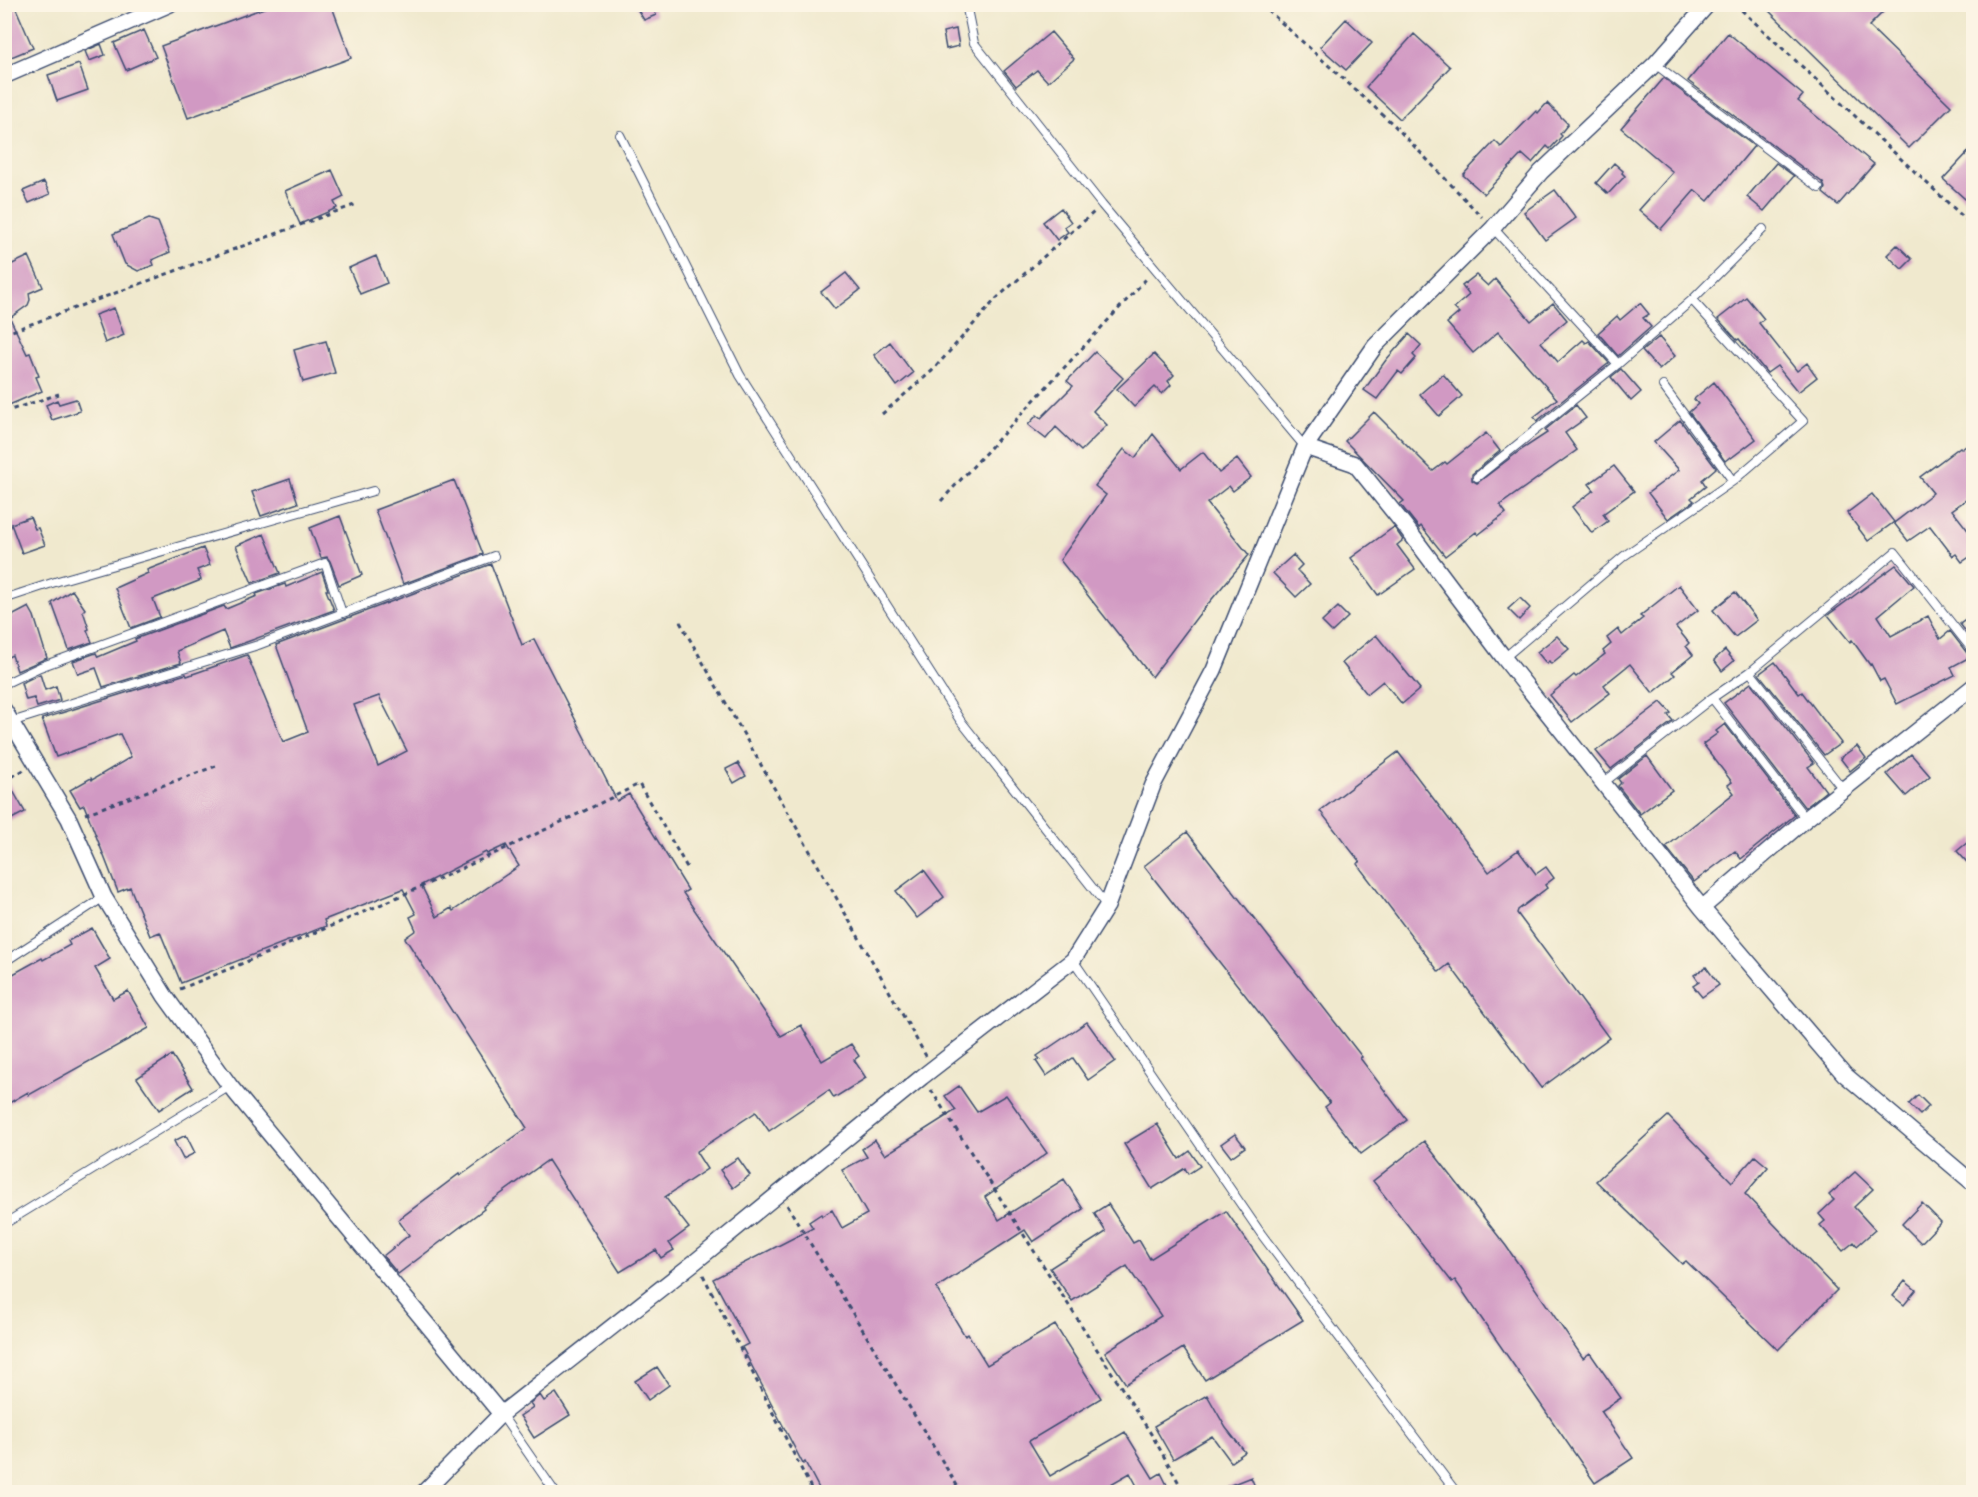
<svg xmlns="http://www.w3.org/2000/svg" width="1978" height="1497" viewBox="0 0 1978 1497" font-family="'Playpen Sans',sans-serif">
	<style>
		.building { fill: #d199c3; fill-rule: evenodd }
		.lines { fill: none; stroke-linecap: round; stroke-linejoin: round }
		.service-casing { stroke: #3b4b6f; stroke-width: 10 }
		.minor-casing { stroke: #3b4b6f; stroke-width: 18 }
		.path { stroke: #3b4b6f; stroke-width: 3; stroke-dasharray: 4.5 4.5; stroke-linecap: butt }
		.service { stroke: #fff; stroke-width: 8 }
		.minor { stroke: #fff; stroke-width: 15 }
	</style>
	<rect width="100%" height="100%" fill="#fcf5e5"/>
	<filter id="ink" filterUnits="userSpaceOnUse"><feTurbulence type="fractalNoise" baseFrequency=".0167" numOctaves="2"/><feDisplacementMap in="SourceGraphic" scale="12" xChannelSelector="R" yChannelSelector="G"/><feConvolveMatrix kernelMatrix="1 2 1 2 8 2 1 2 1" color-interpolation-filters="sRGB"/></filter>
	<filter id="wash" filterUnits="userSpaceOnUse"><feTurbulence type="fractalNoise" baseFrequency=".008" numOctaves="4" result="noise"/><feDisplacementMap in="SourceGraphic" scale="24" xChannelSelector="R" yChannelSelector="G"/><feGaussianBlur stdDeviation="1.35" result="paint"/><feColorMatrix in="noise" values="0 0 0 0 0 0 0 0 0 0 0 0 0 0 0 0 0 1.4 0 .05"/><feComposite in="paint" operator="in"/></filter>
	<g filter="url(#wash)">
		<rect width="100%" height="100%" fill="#f0e9ce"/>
		<g id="blocks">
			<!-- building -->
			<path class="building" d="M 4,4 L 14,4 L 33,48 L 4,60 Z
				M 275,4 L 331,4 L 351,58 L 188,118 L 161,46 Z
				M 634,4 L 651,4 L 656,15 L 644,20 Z
				M 1762,4 L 1891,4 L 1869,26 L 1951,106 L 1909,148 Z
				M 1346,19 L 1372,43 L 1346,70 L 1320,47 Z
				M 956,29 L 959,46 L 946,49 L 943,32 Z
				M 144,30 L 156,57 L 126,70 L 114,43 Z
				M 1051,32 L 1074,59 L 1048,82 L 1037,70 L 1016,86 L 1004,71 Z
				M 1728,33 L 1803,95 L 1798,101 L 1874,164 L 1838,205 L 1823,193 L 1825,188 L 1823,183 L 1688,81 Z
				M 1414,34 L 1450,67 L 1400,119 L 1366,87 Z
				M 101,44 L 105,55 L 89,61 L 85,51 Z
				M 79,64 L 88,90 L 57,101 L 48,75 Z
				M 1664,78 L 1754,146 L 1708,201 L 1695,190 L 1661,229 L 1639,210 L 1673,172 L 1621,128 Z
				M 1547,103 L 1568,124 L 1560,134 L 1562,136 L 1550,149 L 1547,146 L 1532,163 L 1522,154 L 1484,194 L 1463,175 L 1495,141 L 1501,147 L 1536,111 L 1538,113 Z
				M 1974,146 L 1974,207 L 1943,179 Z
				M 1614,163 L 1623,171 L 1622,173 L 1625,176 L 1608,194 L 1596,183 Z
				M 1776,163 L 1794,176 L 1764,211 L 1747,197 Z
				M 332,170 L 344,197 L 334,202 L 337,208 L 300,224 L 285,191 Z
				M 44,182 L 50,194 L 29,203 L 23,191 Z
				M 1555,190 L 1576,218 L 1545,240 L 1524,212 Z
				M 1061,208 L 1071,222 L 1064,227 L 1068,232 L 1057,240 L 1043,222 Z
				M 149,219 L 158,222 L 170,252 L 152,260 L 154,265 L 138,271 L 125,264 L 113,234 Z
				M 1897,245 L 1912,259 L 1902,269 L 1887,255 Z
				M 29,256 L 43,287 L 29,293 L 30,300 L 28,305 L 10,318 L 27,354 L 30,353 L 39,376 L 36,377 L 42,391 L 9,405 L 4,394 L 4,268 Z
				M 376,256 L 387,283 L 360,294 L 349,268 Z
				M 846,273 L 860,290 L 835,309 L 821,292 Z
				M 1476,275 L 1488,286 L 1495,279 L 1531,321 L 1553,303 L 1567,320 L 1541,342 L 1558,362 L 1583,340 L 1586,343 L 1589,341 L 1609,363 L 1537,421 L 1534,417 L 1557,399 L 1498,332 L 1473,353 L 1447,323 L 1459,313 L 1454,308 L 1469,295 L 1462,286 Z
				M 1746,297 L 1764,319 L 1759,323 L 1797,371 L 1807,363 L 1817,377 L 1798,392 L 1777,366 L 1767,373 L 1739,339 L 1737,340 L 1718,319 Z
				M 1640,303 L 1649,314 L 1643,318 L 1651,327 L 1618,356 L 1598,333 L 1617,316 L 1620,320 Z
				M 114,308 L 124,335 L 105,343 L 95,315 Z
				M 1409,334 L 1421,345 L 1413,355 L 1416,358 L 1402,374 L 1398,371 L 1377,399 L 1364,390 L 1386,360 Z
				M 1659,337 L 1675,356 L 1659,370 L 1642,351 Z
				M 326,341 L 335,373 L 303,382 L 294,350 Z
				M 890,342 L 913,373 L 897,386 L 874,355 Z
				M 1095,352 L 1123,378 L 1093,411 L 1107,425 L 1081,451 L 1056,427 L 1046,439 L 1028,425 L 1037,415 L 1041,418 L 1073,386 L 1067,381 Z
				M 1154,354 L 1174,375 L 1168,381 L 1171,385 L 1162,394 L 1155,387 L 1134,407 L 1117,389 Z
				M 1621,369 L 1641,392 L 1631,401 L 1611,377 Z
				M 1443,374 L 1462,396 L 1439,416 L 1420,394 Z
				M 1714,382 L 1756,439 L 1731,458 L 1730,457 L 1725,461 L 1689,412 L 1698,404 L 1694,399 Z
				M 76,399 L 80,411 L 52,420 L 46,405 L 57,400 L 59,404 Z
				M 1576,405 L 1586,418 L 1565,433 L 1577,450 L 1500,505 L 1506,513 L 1478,535 L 1476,532 L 1445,556 L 1421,526 L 1419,528 L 1400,504 L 1404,501 L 1345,441 L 1374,412 L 1433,471 L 1445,462 L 1447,464 L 1486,433 L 1500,451 L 1472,474 L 1472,480 L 1477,483 L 1518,452 L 1547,433 L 1545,430 Z
				M 1680,420 L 1716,468 L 1702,480 L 1706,486 L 1691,498 L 1694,501 L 1668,519 L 1648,493 L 1679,470 L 1654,442 Z
				M 1153,434 L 1181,469 L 1203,452 L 1219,473 L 1237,459 L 1251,477 L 1233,491 L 1229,486 L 1207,503 L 1249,555 L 1197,617 L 1152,677 L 1060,560 L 1106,495 L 1095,486 L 1124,449 L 1135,458 Z
				M 1974,440 L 1974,494 L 1952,510 L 1974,538 L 1974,554 L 1962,562 L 1956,554 L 1953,556 L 1930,526 L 1908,541 L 1894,523 L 1933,493 L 1920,477 L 1960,447 L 1962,449 Z
				M 1614,466 L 1634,491 L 1603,514 L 1608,521 L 1592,533 L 1572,507 L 1594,490 L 1589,484 Z
				M 290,479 L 298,503 L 261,516 L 252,492 Z
				M 454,480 L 483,554 L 403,584 L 375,510 Z
				M 1872,494 L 1894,522 L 1868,541 L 1847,513 Z
				M 340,516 L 362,575 L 339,585 L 330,561 L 327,557 L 321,558 L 310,528 Z
				M 30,517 L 35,529 L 38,528 L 45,545 L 22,553 L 11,524 Z
				M 1394,527 L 1403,540 L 1397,545 L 1415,569 L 1378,595 L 1351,558 Z
				M 264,534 L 280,573 L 252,583 L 236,546 Z
				M 203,548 L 210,565 L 197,570 L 201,580 L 153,599 L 160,617 L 131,628 L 115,588 L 148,573 L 147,570 Z
				M 1293,555 L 1302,565 L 1297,570 L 1310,584 L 1296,597 L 1273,573 Z
				M 491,564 L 522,645 L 534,639 L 617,801 L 629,794 L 688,890 L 683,893 L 781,1036 L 801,1025 L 822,1061 L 851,1044 L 859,1056 L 854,1060 L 866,1078 L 834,1098 L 829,1090 L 769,1131 L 756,1112 L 696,1152 L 707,1169 L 665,1197 L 689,1228 L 669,1243 L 674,1250 L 661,1258 L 656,1250 L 620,1272 L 548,1160 L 483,1207 L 484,1209 L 398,1274 L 383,1256 L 409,1235 L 398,1220 L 459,1174 L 460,1176 L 527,1128 L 405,938 L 416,930 L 410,917 L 416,914 L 403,889 L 324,920 L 326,926 L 181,983 L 160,932 L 150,936 L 130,887 L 118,892 L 84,805 L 80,807 L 70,790 L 91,778 L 92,780 L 131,757 L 120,734 L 56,757 L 42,719 L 186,674 L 187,676 L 247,655 L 283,742 L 308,732 L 276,645 ZM 379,696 L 407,751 L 378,766 L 354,705 ZM 506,845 L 519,866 L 453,911 L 451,908 L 437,917 L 421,885 L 486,852 L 487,854 Z
				M 1896,565 L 1914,586 L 1878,616 L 1891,636 L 1928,616 L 1940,639 L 1950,631 L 1970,657 L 1951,667 L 1955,675 L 1897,704 L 1884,679 L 1880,681 L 1871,664 L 1870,665 L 1852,640 L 1850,642 L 1828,615 Z
				M 322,572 L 328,590 L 326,590 L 334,610 L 230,648 L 223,631 L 177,651 L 181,663 L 103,687 L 96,668 L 78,674 L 73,661 L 96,653 L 98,657 L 136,641 L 135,639 L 224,606 L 226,609 L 257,596 L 256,594 L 285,584 L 286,587 Z
				M 1679,585 L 1698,610 L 1676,627 L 1689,643 L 1686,646 L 1693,655 L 1672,672 L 1675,675 L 1653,693 L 1630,664 L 1604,685 L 1610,693 L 1572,722 L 1550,695 L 1574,675 L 1576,677 L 1605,654 L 1603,651 L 1611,644 L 1607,638 L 1618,629 L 1622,635 L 1643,618 L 1640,616 Z
				M 72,590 L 85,609 L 83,611 L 89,629 L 87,630 L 92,642 L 69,650 L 52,603 Z
				M 1735,592 L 1757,620 L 1735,637 L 1713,610 Z
				M 1520,598 L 1530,608 L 1519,620 L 1508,609 Z
				M 29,607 L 34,616 L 47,658 L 17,671 L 12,655 L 4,659 L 4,620 Z
				M 1338,607 L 1348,617 L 1332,632 L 1322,622 Z
				M 1974,614 L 1974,642 L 1960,624 Z
				M 1376,635 L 1420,689 L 1402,704 L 1383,681 L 1367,694 L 1342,663 Z
				M 1557,636 L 1569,649 L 1551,664 L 1549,661 L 1547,664 L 1537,652 Z
				M 1725,650 L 1734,661 L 1722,671 L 1714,660 Z
				M 1775,662 L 1799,694 L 1802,692 L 1841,743 L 1824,755 L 1759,674 Z
				M 40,674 L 45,690 L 56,686 L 60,700 L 37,707 L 34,698 L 26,700 L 21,683 Z
				M 1751,683 L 1814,763 L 1808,767 L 1826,791 L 1805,808 L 1724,703 Z
				M 1661,702 L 1671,713 L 1668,715 L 1673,721 L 1611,769 L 1596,751 Z
				M 1725,724 L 1795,815 L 1741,859 L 1735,851 L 1694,882 L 1666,847 L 1734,793 L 1728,785 L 1732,782 L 1703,744 L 1718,733 L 1716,731 Z
				M 1857,746 L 1866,758 L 1850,771 L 1840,758 Z
				M 1398,752 L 1489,872 L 1518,850 L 1536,874 L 1546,867 L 1554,878 L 1545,885 L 1547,888 L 1518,910 L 1517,913 L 1609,1038 L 1541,1088 L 1449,964 L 1439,972 L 1357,864 L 1360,862 L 1320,811 Z
				M 1911,754 L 1930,776 L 1906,796 L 1887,774 Z
				M 1647,756 L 1672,790 L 1640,814 L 1618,786 L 1621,783 L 1618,779 Z
				M 738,763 L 746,776 L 734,783 L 726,769 Z
				M 4,775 L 25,812 L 4,823 Z
				M 1187,832 L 1362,1057 L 1360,1058 L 1407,1120 L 1361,1154 L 1325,1107 L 1330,1103 L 1144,866 Z
				M 1974,837 L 1974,870 L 1957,851 Z
				M 924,870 L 944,897 L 917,918 L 896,891 Z
				M 92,928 L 110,959 L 95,968 L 113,999 L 128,991 L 149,1028 L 29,1095 L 28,1092 L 4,1106 L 4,979 L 42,958 L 43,960 L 70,945 L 68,941 Z
				M 1706,967 L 1719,985 L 1702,997 L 1693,986 L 1699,982 L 1694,975 Z
				M 1087,1022 L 1115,1061 L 1088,1080 L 1073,1058 L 1046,1076 L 1036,1061 L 1040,1059 L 1037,1056 Z
				M 172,1055 L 193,1088 L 159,1110 L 137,1078 Z
				M 959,1086 L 977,1112 L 1006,1095 L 1047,1153 L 985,1197 L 999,1220 L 1064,1179 L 1083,1209 L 1033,1242 L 1025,1230 L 936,1288 L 965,1336 L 968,1334 L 987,1365 L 1055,1325 L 1101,1398 L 1029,1441 L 1050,1476 L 1125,1432 L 1153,1478 L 1161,1473 L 1168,1487 L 1161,1491 L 1162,1492 L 1126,1492 L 1137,1486 L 1130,1473 L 1097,1492 L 821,1492 L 805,1462 L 803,1464 L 742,1347 L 748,1344 L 713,1279 L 813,1228 L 809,1222 L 821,1214 L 822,1216 L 832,1210 L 842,1228 L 867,1214 L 842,1170 L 867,1157 L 862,1149 L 875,1140 L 885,1155 L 956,1110 L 945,1096 Z
				M 1918,1095 L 1929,1106 L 1920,1115 L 1909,1104 Z
				M 1668,1116 L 1732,1182 L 1755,1156 L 1768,1167 L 1745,1194 L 1837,1290 L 1778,1350 L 1686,1261 L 1682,1264 L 1596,1181 Z
				M 1157,1124 L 1179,1159 L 1190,1151 L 1200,1166 L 1188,1174 L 1185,1168 L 1152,1189 L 1124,1144 Z
				M 1235,1134 L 1245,1147 L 1231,1157 L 1221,1144 Z
				M 186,1135 L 195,1153 L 183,1159 L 174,1141 Z
				M 1424,1141 L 1506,1246 L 1583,1358 L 1590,1353 L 1621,1398 L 1601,1411 L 1633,1458 L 1595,1483 L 1455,1280 L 1452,1282 L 1373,1181 Z
				M 738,1158 L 750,1175 L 733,1188 L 720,1170 Z
				M 1855,1172 L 1873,1189 L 1854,1207 L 1875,1230 L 1857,1246 L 1854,1242 L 1843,1251 L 1820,1225 L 1825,1221 L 1819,1214 L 1834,1200 L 1829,1195 Z
				M 1922,1203 L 1941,1222 L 1921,1243 L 1902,1224 Z
				M 1108,1204 L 1133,1243 L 1139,1240 L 1150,1259 L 1226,1211 L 1303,1320 L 1205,1380 L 1183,1348 L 1126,1384 L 1105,1352 L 1161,1316 L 1127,1266 L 1072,1301 L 1050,1268 L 1106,1232 L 1094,1213 Z
				M 1905,1281 L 1916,1290 L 1904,1305 L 1893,1296 Z
				M 657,1367 L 669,1385 L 648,1400 L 635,1381 Z
				M 556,1393 L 570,1415 L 534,1438 L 520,1416 L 533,1407 L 530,1403 L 540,1395 L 544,1401 Z
				M 1207,1395 L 1226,1428 L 1245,1452 L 1231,1462 L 1212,1436 L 1173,1459 L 1154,1426 Z
				M 1251,1477 L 1257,1492 L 1213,1492 Z"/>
		</g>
	</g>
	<g filter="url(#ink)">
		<use href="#blocks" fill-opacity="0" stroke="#3b4b6f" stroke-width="1.5"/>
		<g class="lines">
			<!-- service casing -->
			<g class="service-casing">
				<path id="service" d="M 966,4 L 974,43 L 1102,205 L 1305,447
					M 1655,64 L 1819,188
					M 620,135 L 740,375 L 960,720 L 1106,905
					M 1493,228 L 1618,364
					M 1663,386 L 1733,481
					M 1477,477 L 1618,364 L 1692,300 L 1763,229
					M 4,599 L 58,581 L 373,491
					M 1504,658 L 1624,556 L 1733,481 L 1803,421 L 1692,300
					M 1750,672 L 1843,789
					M 4,684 L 40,667 L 325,563 L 342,613
					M 1712,698 L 1806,819
					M 11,722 L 258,645 L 494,556
					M 1603,783 L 1712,698 L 1750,672 L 1895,552 L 1974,652
					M 1073,960 L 1262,1235 L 1456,1492
					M 4,962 L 104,897
					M 4,1224 L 230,1086
					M 501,1414 L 555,1492"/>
			</g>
			<!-- minor casing -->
			<g class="minor-casing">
				<path id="minor" d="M 4,76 L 170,4
					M 1305,447 L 1355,464 L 1405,526 L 1504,658 L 1702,908 L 1844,1074 L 1974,1184
					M 4,710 L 69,819 L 104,897 L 165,996 L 230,1086 L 501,1414
					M 1702,908 L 1806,819 L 1974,686
					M 424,1492 L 501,1414 L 696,1261 L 922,1077 L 1073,960 L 1107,906 L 1153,785 L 1214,670 L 1305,447 L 1375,346 L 1493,228 L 1541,172 L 1655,64 L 1708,4"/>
			</g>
			<!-- path -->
			<path class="path" d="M 1261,4 L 1394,125 L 1482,217
				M 1735,4 L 1974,227
				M 4,334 L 357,204
				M 4,412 L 59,394
				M 882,414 L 932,371 L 996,299 L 1094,212
				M 941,501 L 1148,277
				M 680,622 L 926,1056
				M 4,781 L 24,770
				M 85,814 L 216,766
				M 180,989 C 335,926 489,859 639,784 L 688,869
				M 931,1090 L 1153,1437 L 1184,1492
				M 787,1205 L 961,1492
				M 703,1275 L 813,1492"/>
			<!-- service -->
			<use href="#service" class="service"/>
			<!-- minor -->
			<use href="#minor" class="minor"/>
		</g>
	</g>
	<!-- margin -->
	<rect width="1978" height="1497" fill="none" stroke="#fcf5e5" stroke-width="24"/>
</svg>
